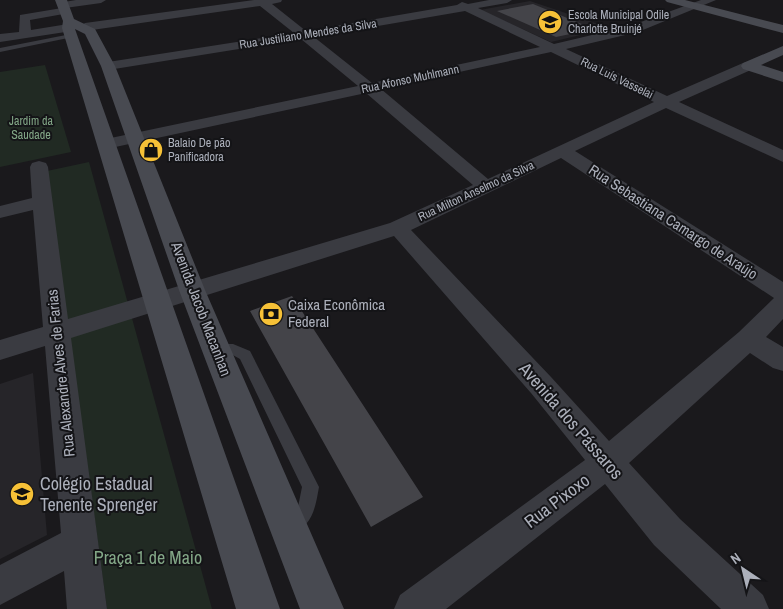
<svg xmlns="http://www.w3.org/2000/svg" width="783" height="609" viewBox="0 0 783 609" font-family="'Archivo Narrow',sans-serif">
	<style>
		.built { fill: #262529 }
		.green { fill: #212a23 }
		.building { fill: #444449 }
		.lines { fill: none; stroke-linecap: round; stroke-linejoin: round }
		.lane { fill: #3a3b41; fill-rule: evenodd }
		.street { fill: #3a3b41; fill-rule: evenodd }
		.secondary { fill: #484a51; fill-rule: evenodd }
		.labels { text-anchor: middle; stroke-width: 4; stroke-linejoin: round; paint-order: stroke }
		.far-poi-label { font-size: 12px; fill: #acb0bb; stroke: #141417; text-anchor: start }
		.far-street-label { font-size: 12px; fill: #acb0bb; stroke: #141417 }
		.far-park-label { font-size: 12px; fill: #83a787; stroke: #141417 }
		.street-label { font-size: 15px; fill: #acb0bb; stroke: #141417 }
		.poi-label { font-size: 15px; fill: #acb0bb; stroke: #141417; text-anchor: start }
		.near-street-label { font-size: 18px; fill: #acb0bb; stroke: #141417 }
		.near-poi-label { font-size: 18px; fill: #acb0bb; stroke: #141417; text-anchor: start }
		.near-park-label { font-size: 18px; fill: #83a787; stroke: #141417 }
	</style>
	<rect width="100%" height="100%" fill="#1a191c"/>
	<!-- built -->
	<path class="built" d="M 530,1 L 610,28 L 551,42 L 480,10 Z
		M 33,373 L 47,535 L 0,559 L 0,384 Z"/>
	<!-- green -->
	<path class="green" d="M 45,65 L 71,152 L 0,167 L 0,72 Z
		M 89,162 L 212,609 L 107,609 L 47,171 Z"/>
	<!-- building -->
	<path class="building" d="M 533,4 L 594,29 L 556,37 L 497,11 Z
		M 292,296 L 423,497 L 371,527 L 250,311 Z"/>
	<g class="lines">
		<!-- lane -->
		<path class="lane" d="M 71,34 L 73,37 L 0,52 L 0,48 Z
			M 215,344 L 233,344 L 250,351 L 319,487 C 315,509 313,525 290,535 L 284,532 L 281,526 L 284,520 L 298,507 L 302,487 L 240,359 L 231,354 L 210,353 L 208,349 L 210,345 Z"/>
		<!-- street -->
		<path class="street" d="M 76,0 L 106,0 L 101,3 L 65,8 L 70,11 L 69,13 L 30,20 L 31,30 L 68,24 L 74,28 L 72,31 L 0,42 L 0,34 L 19,32 L 20,15 L 62,8 L 57,5 L 58,3 Z
			M 254,0 L 282,0 L 281,2 L 272,4 L 306,31 L 457,5 L 462,2 L 468,4 L 489,0 L 512,0 L 507,3 L 478,8 L 554,44 L 630,26 L 701,0 L 716,0 L 638,32 L 566,49 L 667,96 L 743,63 L 748,62 L 755,66 L 753,69 L 679,102 L 783,150 L 783,162 L 666,108 L 575,151 L 783,282 L 783,319 L 766,337 L 783,347 L 783,371 L 773,368 L 750,353 L 629,463 L 680,519 L 763,595 L 769,609 L 721,609 L 654,545 L 605,484 L 446,609 L 394,609 L 400,595 L 585,460 L 531,393 L 394,236 L 71,338 L 107,609 L 67,609 L 64,571 L 0,605 L 0,565 L 61,533 L 45,346 L 0,360 L 0,340 L 43,327 L 33,210 L 0,218 L 0,206 L 32,198 L 30,167 L 32,163 L 39,161 L 46,163 L 48,167 L 68,319 L 390,223 L 473,185 L 366,93 L 106,149 L 100,148 L 97,144 L 100,140 L 106,139 L 358,86 L 301,39 L 108,70 L 101,66 L 108,62 L 294,33 L 260,6 L 85,31 L 79,27 L 85,23 ZM 465,11 L 540,47 L 372,83 L 314,37 ZM 551,52 L 654,102 L 488,179 L 381,89 ZM 561,158 L 774,298 L 739,332 L 609,441 L 551,377 L 411,230 Z"/>
		<!-- secondary -->
		<path class="secondary" d="M 55,0 L 67,0 L 74,19 L 95,29 L 115,66 L 205,290 L 344,609 L 300,609 L 179,290 L 101,66 L 85,34 L 75,29 L 280,609 L 236,609 L 62,28 L 63,21 Z
			M 665,0 L 685,0 L 783,25 L 783,33 L 667,2 Z
			M 783,46 L 783,55 L 761,65 L 783,72 L 783,82 L 743,69 L 741,66 L 743,63 Z"/>
	</g>
	<!-- icons -->
	<defs>
		<g id="school-disc" transform="scale(1.25)"><circle r="9.5" fill="#f6c137" stroke="#141417"/><path d="M0-5L7-2L0 1L-7-2ZM-4 1L0 2.5L4 1V4Q0 6-4 4Z" fill="#111"/></g>
		<g id="shop-disc" transform="scale(1.25)"><circle r="9.5" fill="#f6c137" stroke="#141417"/><path d="M-5-2.5h2.3a2.7 3.5 0 0 1 5.4 0H5L5.5 6h-11ZM-1.5-2.5h3a1.5 2.3 0 0 0-3 0Z" fill="#111"/></g>
		<g id="bank-disc" transform="scale(1.25)"><circle r="9.5" fill="#f6c137" stroke="#141417"/><path d="M-6-4H6V4H-6ZM0-2.3a2.3 2.3 0 1 0 0 4.6a2.3 2.3 0 1 0 0-4.6Z" fill="#111"/></g>
	</defs>
	<g fill-rule="evenodd">
		<use href="#school-disc" x="550" y="22"/>
		<use href="#shop-disc" x="151" y="150"/>
		<use href="#bank-disc" x="271" y="314"/>
		<use href="#school-disc" x="22" y="494"/>
	</g>
	<g class="labels">
		<!-- far-poi labels -->
		<g class="far-poi-label">
			<text x="568" y="19">Escola Municipal Odile<tspan x="568" dy="14">Charlotte Bruinjé</tspan></text>
			<text x="168" y="147">Balaio De pão<tspan x="168" dy="14">Panificadora</tspan></text>
		</g>
		<!-- far-street labels -->
		<g class="far-street-label">
			<text transform="translate(308 34) rotate(-9)" y="4">Rua Justiliano Mendes da Silva</text>
			<text transform="translate(617 78) rotate(26)" y="4">Rua Luís Vasselai</text>
			<text transform="translate(410 79) rotate(-12)" y="4">Rua Afonso Muhlmann</text>
			<text transform="translate(476 191) rotate(-25)" y="4">Rua Milton Anselmo da Silva</text>
		</g>
		<!-- far-park labels -->
		<g class="far-park-label">
			<text x="31" y="125">Jardim da<tspan x="31" dy="14">Saudade</tspan></text>
		</g>
		<!-- street labels -->
		<g class="street-label">
			<text transform="translate(673 222) rotate(33)" y="5">Rua Sebastiana Camargo de Araújo</text>
			<text transform="translate(201 309) rotate(69)" y="5">Avenida Jacob Macanhan</text>
			<text transform="translate(61 373) rotate(-96)" y="5">Rua Alexandre Alves de Farias</text>
		</g>
		<!-- poi labels -->
		<g class="poi-label">
			<text x="288" y="310">Caixa Econômica<tspan x="288" dy="17">Federal</tspan></text>
		</g>
		<!-- near-street labels -->
		<g class="near-street-label">
			<text transform="translate(571 421) rotate(49)" y="6">Avenida dos Pássaros</text>
			<text transform="translate(557 501) rotate(-37)" y="6">Rua Pixoxo</text>
		</g>
		<!-- near-poi labels -->
		<g class="near-poi-label">
			<text x="40" y="490">Colégio Estadual<tspan x="40" dy="21">Tenente Sprenger</tspan></text>
		</g>
		<!-- near-park labels -->
		<g class="near-park-label">
			<text x="148" y="564">Praça 1 de Maio</text>
		</g>
	</g>
	<!-- north arrow -->
	<g transform="translate(743 569) rotate(325)" stroke="#141417" stroke-width="4" paint-order="stroke">
	<path d="M0-4L9 19L0 12L-9 19Z" fill="#acb0bb"/>
	<text y="-8" font-size="14" font-weight="bold" text-anchor="middle" fill="#acb0bb">N</text>
	</g>
</svg>
